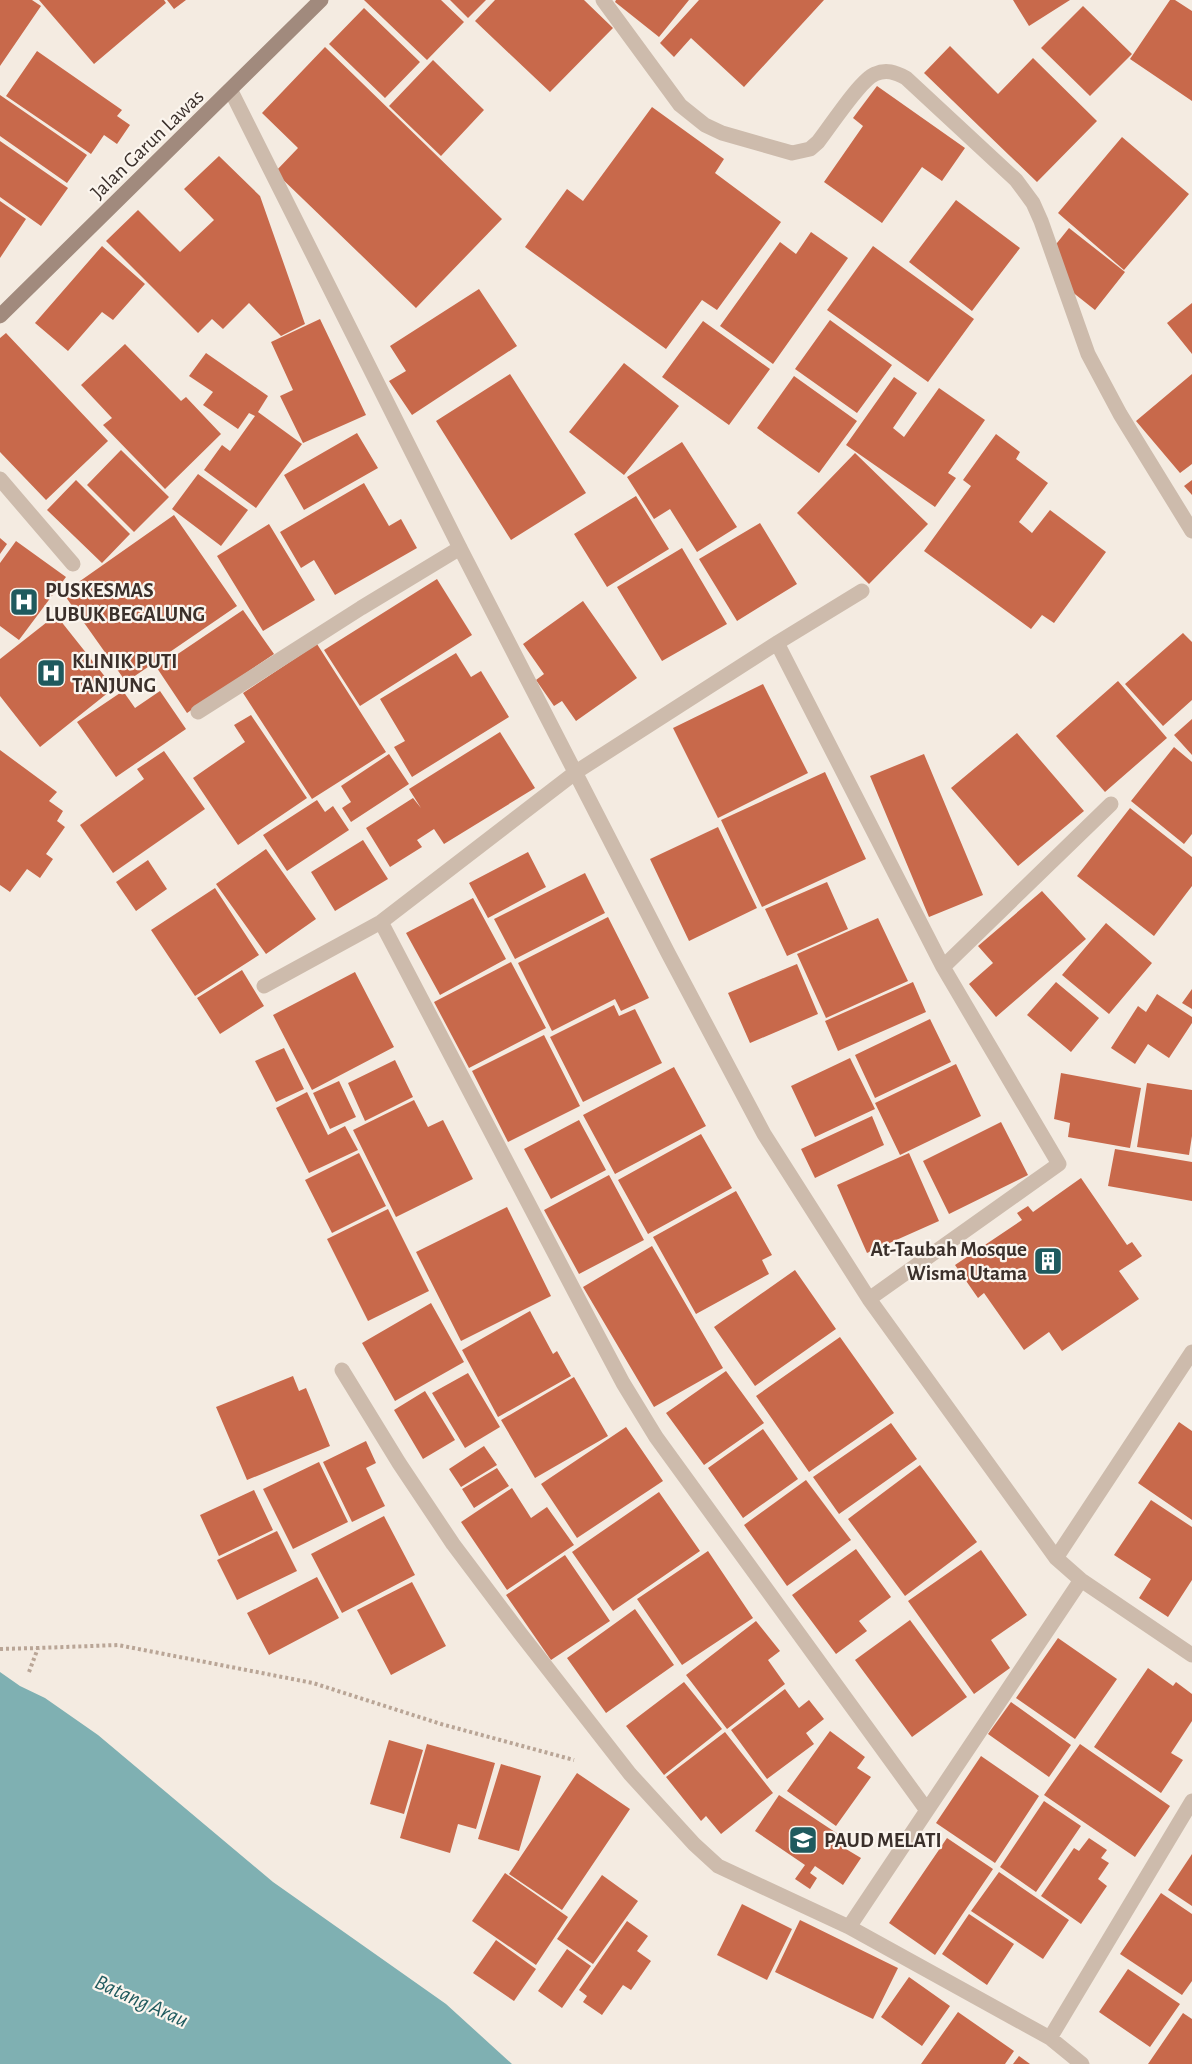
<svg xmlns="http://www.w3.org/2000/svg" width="1192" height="2064" viewBox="0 0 1192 2064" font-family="'Alegreya Sans',sans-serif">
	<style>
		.water { fill: #7fb0b2 }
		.building { fill: #c8694b }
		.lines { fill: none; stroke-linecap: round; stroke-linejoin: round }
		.path { stroke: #b9a596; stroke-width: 4; stroke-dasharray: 3 3; stroke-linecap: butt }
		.minor { stroke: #cdbbac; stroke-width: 15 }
		.secondary { stroke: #a18a7d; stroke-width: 15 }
		.labels { text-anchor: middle; stroke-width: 4.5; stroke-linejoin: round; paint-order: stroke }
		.street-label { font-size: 21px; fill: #3b302b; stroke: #fbf5ee }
		.poi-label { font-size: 21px; font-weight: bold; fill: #3b302b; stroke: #fbf5ee; text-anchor: start }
		.water-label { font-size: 22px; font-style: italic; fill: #1f5a5e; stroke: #fbf5ee }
	</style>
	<rect width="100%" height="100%" fill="#f4ebe1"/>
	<!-- water -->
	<path class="water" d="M 0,1672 L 20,1686 L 45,1698 L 98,1735 L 273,1882 L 446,2004 L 512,2064 L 0,2064 Z"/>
	<!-- building -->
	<path class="building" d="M 0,0 L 32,0 L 41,6 L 0,66 Z
		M 39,0 L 164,0 L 166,3 L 94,64 Z
		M 167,0 L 186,0 L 174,9 Z
		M 364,0 L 441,0 L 464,22 L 427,60 Z
		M 450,0 L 486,0 L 468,18 Z
		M 495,0 L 584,0 L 613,28 L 550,92 L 475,21 Z
		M 616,0 L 689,0 L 659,37 L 615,2 Z
		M 699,0 L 824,0 L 744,87 L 691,38 L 674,57 L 660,43 Z
		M 1013,0 L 1070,0 L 1029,26 Z
		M 1170,0 L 1175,0 L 1192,11 L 1192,101 L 1130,59 Z
		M 1083,6 L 1132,54 L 1090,96 L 1041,48 Z
		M 364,8 L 420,62 L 385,98 L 329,44 Z
		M 950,46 L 998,94 L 1033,58 L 1097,121 L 1037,182 L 924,73 Z
		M 325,47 L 502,219 L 416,308 L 275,172 L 298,148 L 262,113 Z
		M 37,51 L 122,110 L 117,116 L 130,125 L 117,144 L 104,135 L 91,154 L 6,96 Z
		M 433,60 L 484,110 L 441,156 L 389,106 Z
		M 877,86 L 965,148 L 942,181 L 922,167 L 882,223 L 824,182 L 863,126 L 853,118 Z
		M 0,95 L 87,155 L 67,183 L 0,136 Z
		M 652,107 L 724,159 L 715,173 L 781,222 L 717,310 L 702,300 L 666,349 L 525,247 L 567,189 L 583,201 Z
		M 1122,137 L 1189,194 L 1124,270 L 1058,213 Z
		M 0,141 L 68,188 L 41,226 L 0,197 Z
		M 219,156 L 260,196 L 305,324 L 281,336 L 249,303 L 223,329 L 212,319 L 198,333 L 106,241 L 138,210 L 180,252 L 214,220 L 184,189 Z
		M 956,200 L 1020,248 L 972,311 L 909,262 Z
		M 0,201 L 26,219 L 0,258 Z
		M 1069,228 L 1125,272 L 1095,310 L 1066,287 L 1053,248 Z
		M 811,232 L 848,258 L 773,364 L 720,326 L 780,242 L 796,254 Z
		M 102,246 L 145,284 L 113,320 L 102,312 L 68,351 L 35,323 Z
		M 873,246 L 974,319 L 928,382 L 827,310 Z
		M 479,289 L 517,346 L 412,415 L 389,381 L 406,371 L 390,346 Z
		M 1192,303 L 1192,354 L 1167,323 Z
		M 320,319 L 366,415 L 303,443 L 280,396 L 293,390 L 271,342 Z
		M 830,320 L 892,365 L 857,413 L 795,369 Z
		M 703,321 L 770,369 L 729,425 L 662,377 Z
		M 6,333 L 108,441 L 46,500 L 0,452 L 0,338 Z
		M 125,344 L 181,401 L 186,397 L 221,434 L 165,489 L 103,425 L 112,418 L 81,385 Z
		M 206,353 L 268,396 L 258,412 L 302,444 L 256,508 L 204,470 L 222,445 L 230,451 L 255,416 L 249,413 L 238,429 L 203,405 L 213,392 L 189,376 Z
		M 624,363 L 679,406 L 624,475 L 569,432 Z
		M 510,374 L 586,493 L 511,540 L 436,421 Z
		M 1192,374 L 1192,464 L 1180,473 L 1136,421 Z
		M 794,376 L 857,421 L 819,473 L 757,428 Z
		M 894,377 L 917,393 L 893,428 L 904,437 L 939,388 L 985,420 L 948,473 L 956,478 L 935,507 L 846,445 Z
		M 357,433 L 378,468 L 304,510 L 284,475 Z
		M 996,434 L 1020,452 L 1016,459 L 1048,483 L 1019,522 L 1032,533 L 1050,510 L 1106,552 L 1054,623 L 1042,615 L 1031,629 L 924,551 L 971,486 L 963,480 Z
		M 682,442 L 737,527 L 697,552 L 670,509 L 654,519 L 627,477 Z
		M 121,450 L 169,497 L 134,532 L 87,485 Z
		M 855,453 L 928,524 L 869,584 L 797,513 Z
		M 198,474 L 248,510 L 221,546 L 172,509 Z
		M 76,480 L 130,534 L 102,563 L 47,510 Z
		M 1192,480 L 1192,495 L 1184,486 Z
		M 364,483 L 389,526 L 401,519 L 417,548 L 335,595 L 314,560 L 301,568 L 280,532 Z
		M 636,496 L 669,549 L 607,587 L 574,534 Z
		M 174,515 L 237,606 L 126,682 L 63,593 Z
		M 760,523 L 797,584 L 737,621 L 699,559 Z
		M 269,524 L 315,600 L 263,631 L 217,556 Z
		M 0,538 L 7,544 L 0,554 Z
		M 16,541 L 66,577 L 19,640 L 0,626 L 0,563 Z
		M 682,548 L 727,624 L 662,661 L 617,587 Z
		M 437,579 L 472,635 L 360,706 L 324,650 Z
		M 583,601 L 637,678 L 576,721 L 562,701 L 554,706 L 536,680 L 544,674 L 523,644 Z
		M 243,610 L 274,654 L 187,713 L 157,668 Z
		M 56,615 L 114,688 L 40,747 L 0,696 L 0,659 Z
		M 1183,633 L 1192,642 L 1192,700 L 1163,726 L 1125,684 Z
		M 317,644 L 386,752 L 312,799 L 243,693 Z
		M 456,653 L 471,677 L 481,671 L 509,717 L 412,777 L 394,747 L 405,741 L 380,699 Z
		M 1118,681 L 1167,738 L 1105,792 L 1056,736 Z
		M 763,684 L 808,773 L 718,818 L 673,728 Z
		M 123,691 L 135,708 L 160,691 L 186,729 L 116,777 L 77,722 Z
		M 251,715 L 307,798 L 238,845 L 193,778 L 245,742 L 234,725 Z
		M 1192,719 L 1192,755 L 1174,735 Z
		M 500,732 L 535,788 L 444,844 L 434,829 L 417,840 L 422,847 L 390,867 L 366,828 L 413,798 L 421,808 L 409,789 Z
		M 1017,733 L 1084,811 L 1018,866 L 951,788 Z
		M 1174,747 L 1192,762 L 1192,834 L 1184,844 L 1131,801 Z
		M 0,750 L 57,792 L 49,801 L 63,811 L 57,821 L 65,827 L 46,854 L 53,859 L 40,878 L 27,869 L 10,892 L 0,885 Z
		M 164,751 L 205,809 L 113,873 L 80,825 L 144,779 L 137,769 Z
		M 389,754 L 409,784 L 351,822 L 342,808 L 351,802 L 341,786 Z
		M 924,754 L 983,895 L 929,917 L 870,776 Z
		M 825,772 L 866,859 L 762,907 L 721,820 Z
		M 317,800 L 325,812 L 333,806 L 349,830 L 287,871 L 263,835 Z
		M 1130,808 L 1192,857 L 1192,886 L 1154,936 L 1077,876 Z
		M 718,827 L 757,908 L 689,941 L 650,859 Z
		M 363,840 L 388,879 L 335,911 L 311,872 Z
		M 266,849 L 316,919 L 266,954 L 216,884 Z
		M 528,852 L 546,887 L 488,918 L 469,883 Z
		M 148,860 L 167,889 L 136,911 L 116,882 Z
		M 585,873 L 605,913 L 515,959 L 494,919 Z
		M 827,882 L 848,929 L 787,956 L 765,909 Z
		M 215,888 L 259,955 L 195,996 L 151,930 Z
		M 1042,891 L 1086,939 L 996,1017 L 969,984 L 993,963 L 978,946 Z
		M 473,898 L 506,959 L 440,995 L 406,933 Z
		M 608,917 L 649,998 L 621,1011 L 615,999 L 552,1031 L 518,963 Z
		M 878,918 L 908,981 L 826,1018 L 797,954 Z
		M 1106,923 L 1152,963 L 1109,1014 L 1062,975 Z
		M 511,962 L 546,1028 L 469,1068 L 434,1002 Z
		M 797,964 L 818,1014 L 750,1043 L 728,993 Z
		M 242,970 L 264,1006 L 220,1034 L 197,998 Z
		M 355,972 L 394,1047 L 312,1090 L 273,1015 Z
		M 913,982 L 926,1012 L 838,1051 L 825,1021 Z
		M 1056,982 L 1099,1018 L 1071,1052 L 1027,1015 Z
		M 1192,989 L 1192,1009 L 1182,1003 Z
		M 1157,994 L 1192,1017 L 1192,1023 L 1169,1058 L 1148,1044 L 1135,1064 L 1111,1048 L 1138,1006 L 1146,1012 Z
		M 614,1005 L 619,1016 L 635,1009 L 662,1063 L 583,1102 L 550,1037 Z
		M 930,1019 L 951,1062 L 875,1098 L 855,1055 Z
		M 544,1035 L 580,1106 L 508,1142 L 472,1071 Z
		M 284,1048 L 304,1089 L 276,1102 L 255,1061 Z
		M 850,1058 L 875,1109 L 815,1137 L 791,1086 Z
		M 395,1060 L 413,1097 L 365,1121 L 348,1083 Z
		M 956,1064 L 981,1116 L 900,1155 L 875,1103 Z
		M 674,1067 L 706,1126 L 615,1174 L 583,1115 Z
		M 1061,1073 L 1141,1088 L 1130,1148 L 1068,1137 L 1070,1123 L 1054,1119 Z
		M 339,1081 L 356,1117 L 330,1129 L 313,1093 Z
		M 1147,1083 L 1192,1090 L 1192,1136 L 1189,1155 L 1137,1147 Z
		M 307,1092 L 328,1135 L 345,1126 L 358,1150 L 309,1173 L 276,1108 Z
		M 414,1100 L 428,1127 L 443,1120 L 473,1179 L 396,1217 L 353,1130 Z
		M 872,1116 L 884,1145 L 815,1178 L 801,1149 Z
		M 579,1120 L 606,1170 L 551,1199 L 524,1149 Z
		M 1001,1122 L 1028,1175 L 949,1214 L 923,1161 Z
		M 701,1134 L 732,1188 L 648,1234 L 618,1180 Z
		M 1115,1149 L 1192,1162 L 1192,1201 L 1108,1186 Z
		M 359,1153 L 386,1206 L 332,1233 L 305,1180 Z
		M 909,1153 L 939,1221 L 867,1253 L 837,1185 Z
		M 609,1175 L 644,1240 L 579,1274 L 544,1210 Z
		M 1081,1178 L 1127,1245 L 1132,1242 L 1142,1256 L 1119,1271 L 1139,1299 L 1062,1351 L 1049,1332 L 1024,1350 L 984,1293 L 978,1298 L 955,1265 L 1022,1220 L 1017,1213 L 1028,1206 L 1033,1212 Z
		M 736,1191 L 772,1255 L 762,1260 L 769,1274 L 696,1314 L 653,1237 Z
		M 507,1207 L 551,1296 L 461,1341 L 416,1252 Z
		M 388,1209 L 429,1291 L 368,1321 L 327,1239 Z
		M 652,1246 L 723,1368 L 654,1407 L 583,1287 Z
		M 795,1270 L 836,1329 L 755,1386 L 714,1327 Z
		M 431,1303 L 464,1362 L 395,1401 L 362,1343 Z
		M 530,1311 L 553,1354 L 557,1351 L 571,1376 L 498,1417 L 462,1350 Z
		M 840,1337 L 894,1413 L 809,1472 L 756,1396 Z
		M 726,1371 L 764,1423 L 704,1465 L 666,1413 Z
		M 468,1373 L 500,1427 L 465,1448 L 432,1393 Z
		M 293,1376 L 299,1391 L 306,1388 L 330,1446 L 247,1480 L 216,1407 Z
		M 574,1377 L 608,1436 L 535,1478 L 501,1420 Z
		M 425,1391 L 455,1440 L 423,1459 L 394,1410 Z
		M 1179,1422 L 1192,1431 L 1192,1520 L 1138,1483 Z
		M 891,1423 L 917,1459 L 839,1514 L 813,1477 Z
		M 626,1427 L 663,1481 L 577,1538 L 541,1484 Z
		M 763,1429 L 798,1479 L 743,1518 L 708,1468 Z
		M 366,1441 L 376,1463 L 366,1468 L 385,1506 L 352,1522 L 323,1462 Z
		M 484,1446 L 497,1465 L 461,1487 L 449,1469 Z
		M 319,1462 L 348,1522 L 293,1549 L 263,1489 Z
		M 920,1465 L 977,1542 L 905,1596 L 848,1519 Z
		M 497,1468 L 509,1486 L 474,1508 L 462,1489 Z
		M 806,1480 L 851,1540 L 787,1586 L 744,1525 Z
		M 512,1488 L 531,1518 L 547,1507 L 574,1545 L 507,1590 L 461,1522 Z
		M 254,1490 L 273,1530 L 219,1556 L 200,1515 Z
		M 659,1492 L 700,1551 L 613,1611 L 572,1552 Z
		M 1151,1500 L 1192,1527 L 1192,1580 L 1168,1617 L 1139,1598 L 1151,1579 L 1114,1555 Z
		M 384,1516 L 415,1575 L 342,1613 L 311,1554 Z
		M 277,1531 L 297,1571 L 237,1600 L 217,1560 Z
		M 856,1549 L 891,1597 L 859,1621 L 867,1631 L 836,1654 L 792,1595 Z
		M 981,1550 L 1027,1615 L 991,1640 L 1010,1668 L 974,1694 L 908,1601 Z
		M 708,1551 L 753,1618 L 682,1665 L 637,1599 Z
		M 565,1555 L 610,1621 L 551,1660 L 506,1595 Z
		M 317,1577 L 339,1618 L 269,1655 L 247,1613 Z
		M 412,1582 L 446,1646 L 391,1675 L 357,1610 Z
		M 635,1609 L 674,1665 L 606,1713 L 567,1658 Z
		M 910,1620 L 967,1697 L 912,1737 L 855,1660 Z
		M 756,1621 L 780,1651 L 768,1660 L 785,1684 L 727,1729 L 686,1675 Z
		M 1058,1638 L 1117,1679 L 1075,1739 L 1016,1698 Z
		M 1148,1668 L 1173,1686 L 1176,1682 L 1192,1694 L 1192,1721 L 1171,1753 L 1183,1760 L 1161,1793 L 1094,1747 Z
		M 684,1682 L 722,1729 L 664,1775 L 626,1726 Z
		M 785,1689 L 799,1708 L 809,1700 L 824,1719 L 806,1733 L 814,1744 L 767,1779 L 731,1730 Z
		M 1011,1702 L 1071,1745 L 1049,1777 L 988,1734 Z
		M 830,1731 L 865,1757 L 857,1768 L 871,1777 L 836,1826 L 787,1791 Z
		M 725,1732 L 773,1793 L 721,1834 L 706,1816 L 701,1821 L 666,1777 Z
		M 389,1740 L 423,1750 L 404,1814 L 370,1804 Z
		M 427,1744 L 495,1763 L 476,1829 L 458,1824 L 450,1853 L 400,1838 Z
		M 1080,1744 L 1170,1806 L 1135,1857 L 1044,1795 Z
		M 981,1756 L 1039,1796 L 995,1863 L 936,1823 Z
		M 501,1764 L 541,1776 L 519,1851 L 478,1839 Z
		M 577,1773 L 630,1809 L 562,1910 L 509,1874 Z
		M 779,1795 L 841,1836 L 836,1843 L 861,1858 L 843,1885 L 815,1866 L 810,1873 L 817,1878 L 810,1889 L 795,1879 L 805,1865 L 755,1831 Z
		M 1044,1801 L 1081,1826 L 1036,1892 L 1000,1867 Z
		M 947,1838 L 993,1869 L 935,1955 L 889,1923 Z
		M 1089,1838 L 1107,1850 L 1101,1858 L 1109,1863 L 1098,1879 L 1107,1886 L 1081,1924 L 1041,1896 L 1074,1848 L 1079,1851 Z
		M 1192,1854 L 1192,1906 L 1168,1890 Z
		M 999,1872 L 1069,1920 L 1043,1959 L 971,1911 Z
		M 505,1873 L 568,1917 L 536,1965 L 472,1921 Z
		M 602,1875 L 638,1901 L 593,1964 L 557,1939 Z
		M 1161,1893 L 1192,1914 L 1192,1981 L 1182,1995 L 1120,1954 Z
		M 742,1904 L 792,1929 L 767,1980 L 717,1955 Z
		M 969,1914 L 1014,1944 L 987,1985 L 942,1954 Z
		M 800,1920 L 898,1968 L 873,2019 L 775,1972 Z
		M 627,1921 L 648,1936 L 637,1951 L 651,1961 L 631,1990 L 623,1985 L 602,2015 L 583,2002 L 587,1996 L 579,1990 Z
		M 496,1940 L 536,1969 L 514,2001 L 473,1973 Z
		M 567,1949 L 591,1966 L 562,2008 L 538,1991 Z
		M 1128,1969 L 1180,2004 L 1150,2047 L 1099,2012 Z
		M 909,1977 L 950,2006 L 922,2046 L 881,2017 Z
		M 958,2012 L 1014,2051 L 1005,2064 L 921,2064 Z
		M 1183,2013 L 1192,2019 L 1192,2064 L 1148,2064 Z
		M 1019,2056 L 1030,2064 L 1013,2064 Z"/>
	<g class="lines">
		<!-- path -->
		<path class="path" d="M 0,1649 L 38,1648
			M 29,1672 L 38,1648 L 118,1645 L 313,1683 L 441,1724 L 574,1760"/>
		<!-- minor -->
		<path class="minor" d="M 603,0 L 680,105 L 705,125 L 722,133 L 792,153 L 810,149 L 818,142 C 830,127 860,80 875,74 C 886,69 895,72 906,78 L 1016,180 L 1033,203 L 1041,221 L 1088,354 L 1120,414 L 1192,531
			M 231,91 L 460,548 L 668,953 L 764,1134 L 869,1299 L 1056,1558 L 1081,1580 L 1192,1655
			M 0,479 L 73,564
			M 777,643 L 943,967 L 1059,1164 L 869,1299
			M 198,712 L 361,608 L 460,548
			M 381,922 L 589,1319 L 623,1383 L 656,1437 L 926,1809
			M 943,967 L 1111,804
			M 264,986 L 381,922 L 576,772 L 777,643 L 862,591
			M 342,1370 L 399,1463 L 453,1544 L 520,1633 L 630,1774 L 694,1844 L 718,1866 L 849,1927 L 1050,2038 L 1082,2064
			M 1056,1558 L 1192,1352
			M 849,1927 L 1081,1580
			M 1050,2038 L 1192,1801"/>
		<!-- secondary -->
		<path class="secondary" d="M 0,316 L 321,0"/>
	</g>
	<!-- icons -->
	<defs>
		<g id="hospital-square" transform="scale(1.5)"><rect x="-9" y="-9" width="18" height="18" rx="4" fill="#1f5a5e" stroke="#fbf5ee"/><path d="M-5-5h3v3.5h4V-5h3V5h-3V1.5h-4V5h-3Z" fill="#fff"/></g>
		<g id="building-square" transform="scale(1.5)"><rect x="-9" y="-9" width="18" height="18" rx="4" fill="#1f5a5e" stroke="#fbf5ee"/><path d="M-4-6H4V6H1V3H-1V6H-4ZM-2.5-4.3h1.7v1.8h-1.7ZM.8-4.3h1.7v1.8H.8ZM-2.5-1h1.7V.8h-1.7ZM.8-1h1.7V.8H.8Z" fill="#fff"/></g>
		<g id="school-square" transform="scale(1.5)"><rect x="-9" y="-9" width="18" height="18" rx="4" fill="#1f5a5e" stroke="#fbf5ee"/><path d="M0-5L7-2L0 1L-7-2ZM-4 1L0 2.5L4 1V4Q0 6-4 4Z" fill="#fff"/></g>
	</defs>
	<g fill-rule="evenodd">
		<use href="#hospital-square" x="24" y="602"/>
		<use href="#hospital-square" x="51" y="673"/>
		<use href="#building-square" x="1048" y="1261"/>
		<use href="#school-square" x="803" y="1840"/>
	</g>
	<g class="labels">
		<!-- street labels -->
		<g class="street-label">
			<text transform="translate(147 144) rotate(-44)" y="7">Jalan Garun Lawas</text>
		</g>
		<!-- poi labels -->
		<g class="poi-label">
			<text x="45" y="597">PUSKESMAS<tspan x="45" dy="24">LUBUK BEGALUNG</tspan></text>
			<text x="72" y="668">KLINIK PUTI<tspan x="72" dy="24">TANJUNG</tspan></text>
			<text x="1027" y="1256" text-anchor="end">At-Taubah Mosque<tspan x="1027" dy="24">Wisma Utama</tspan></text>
			<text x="824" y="1847">PAUD MELATI</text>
		</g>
		<!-- water labels -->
		<g class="water-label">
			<text transform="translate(142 2000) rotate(24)" y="8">Batang Arau</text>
		</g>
	</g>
</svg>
